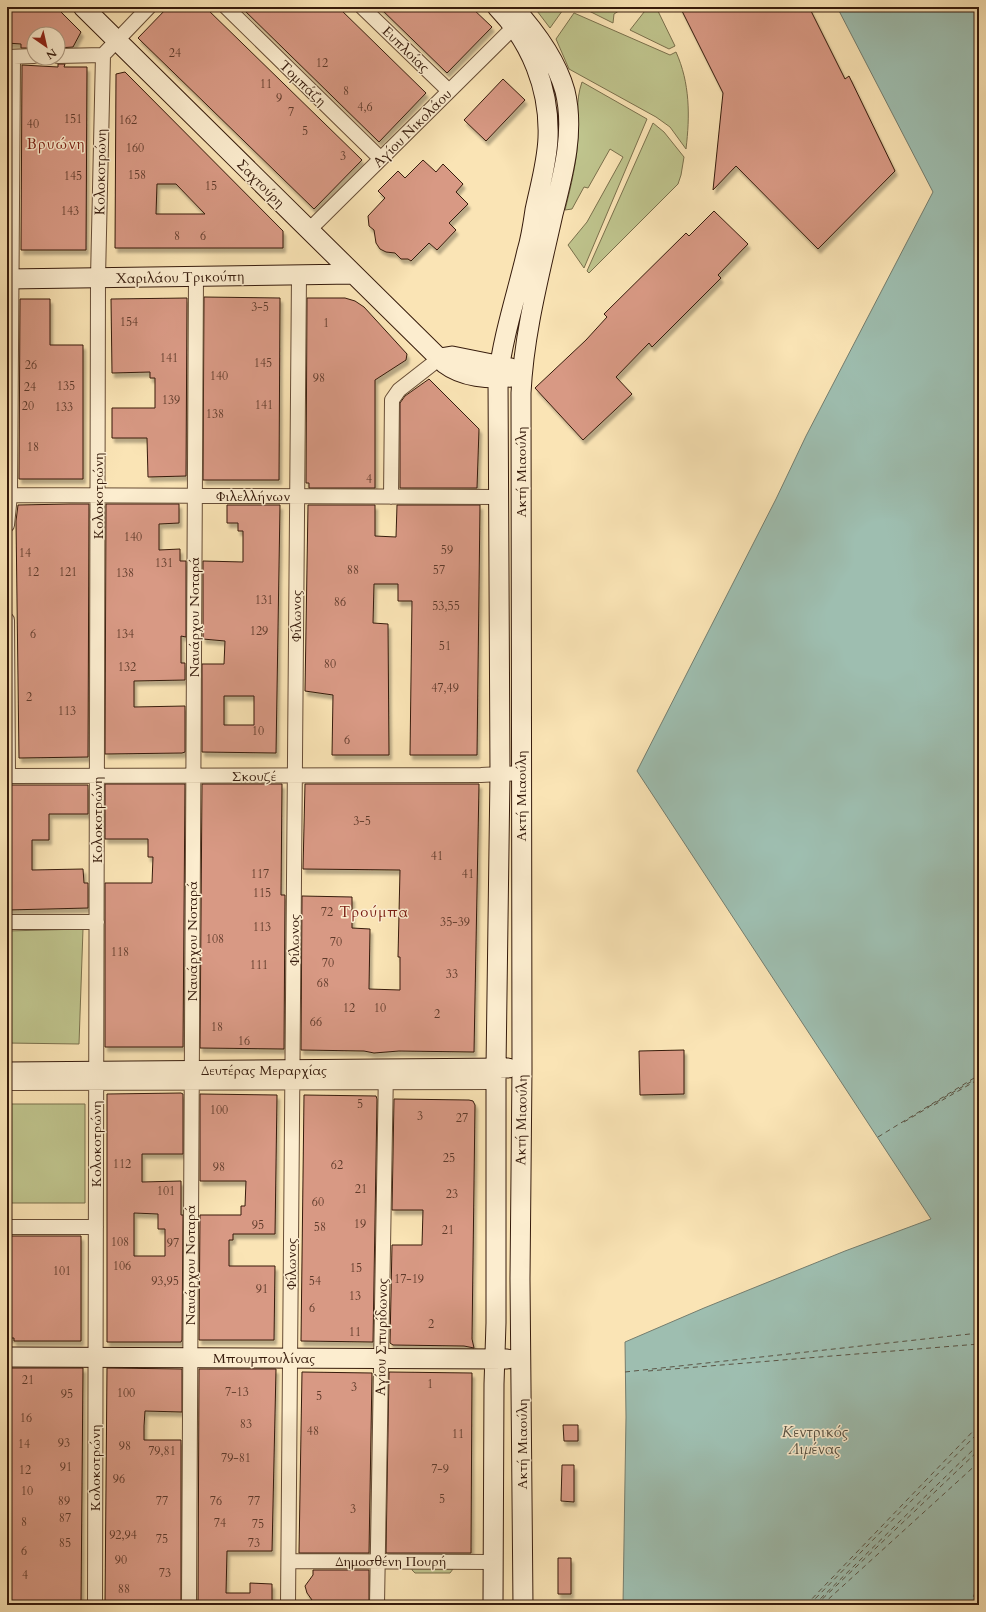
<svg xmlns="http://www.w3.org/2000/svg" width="986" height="1612" viewBox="0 0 986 1612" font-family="Cardo,serif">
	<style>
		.green { fill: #bfc48d; stroke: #7a704c }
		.water { fill: #9ebeb0; stroke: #747d6e }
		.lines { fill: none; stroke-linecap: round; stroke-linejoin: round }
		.ferry { stroke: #5a5445; stroke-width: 1; stroke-dasharray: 5 4; stroke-linecap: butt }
		.building { fill: #d89984; stroke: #361b0c; fill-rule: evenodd; filter: url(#shadow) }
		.street-casing { stroke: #674d36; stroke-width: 16 }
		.secondary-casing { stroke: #361b0c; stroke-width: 21 }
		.street { stroke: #fcedcf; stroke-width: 14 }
		.secondary { stroke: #fcedcf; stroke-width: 19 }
		.labels { text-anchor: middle; stroke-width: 3; stroke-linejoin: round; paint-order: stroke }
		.number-label { font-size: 12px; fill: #5e3a2a }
		.street-label { font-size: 14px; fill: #361b0c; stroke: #fcedcf }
		.neighbourhood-label { font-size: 15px; letter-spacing: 1px; fill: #7a1f14; stroke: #fcedcf }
		.water-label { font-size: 15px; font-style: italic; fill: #5a5445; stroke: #fcedcf }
	</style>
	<defs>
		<filter id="shadow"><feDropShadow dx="2.5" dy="4.5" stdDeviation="1" flood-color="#0004"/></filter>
	</defs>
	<rect width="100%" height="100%" fill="#fae4b5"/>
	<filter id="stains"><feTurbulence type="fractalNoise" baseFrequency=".005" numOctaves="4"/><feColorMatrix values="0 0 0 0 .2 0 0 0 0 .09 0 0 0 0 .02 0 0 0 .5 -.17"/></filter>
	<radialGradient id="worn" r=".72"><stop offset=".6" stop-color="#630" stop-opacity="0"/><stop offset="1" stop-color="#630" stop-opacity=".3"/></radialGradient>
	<!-- green -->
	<path class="green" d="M 534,7 L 565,7 L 550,28 Z
		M 581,7 L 625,7 L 614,14 L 613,23 Z
		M 648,7 L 656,7 L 675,46 L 669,49 L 630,30 Z
		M 574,13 L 670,55 L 676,52 C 690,83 690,116 686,149 L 670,127 L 656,117 L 569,69 L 556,39 Z
		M 582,82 L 647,119 L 584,268 L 568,245 L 587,222 L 623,157 L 610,149 L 588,188 L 584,187 L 572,209 L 565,210 C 571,186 577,161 578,137 C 579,116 575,102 582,82 Z
		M 653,123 L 664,132 L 684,157 L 681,175 L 678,184 L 589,273 L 587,271 Z
		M 83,929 L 79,1044 L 7,1043 L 7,931 Z
		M 7,1104 L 85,1104 L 85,1203 L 7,1203 Z
		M 412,1567 L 453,1569 L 450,1573 L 415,1573 L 412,1570 Z"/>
	<!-- water -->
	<path class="water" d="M 837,7 L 979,7 L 979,1605 L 623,1605 L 626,1417 L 625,1342 L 704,1308 L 845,1251 L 931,1219 L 637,771 L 776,499 L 806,436 L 933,192 Z"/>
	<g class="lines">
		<!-- ferry -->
		<path class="ferry" d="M 934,1105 L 979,1079
			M 928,1107 L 979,1077
			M 904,1122 L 929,1107
			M 878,1137 L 979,1075
			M 648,1371 L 979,1344
			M 625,1372 L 979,1333
			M 806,1605 L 979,1425
			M 809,1605 L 979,1432
			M 814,1605 L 979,1444
			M 816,1605 L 979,1450
			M 822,1605 L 979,1462
			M 970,1605 L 979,1583"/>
	</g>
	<!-- building -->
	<path class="building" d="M 7,7 L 56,7 L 81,32 L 73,47 L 58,48 L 58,34 L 34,34 L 34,48 L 21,48 L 21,44 L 7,43 Z
		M 168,7 L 205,7 L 362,160 L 314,209 L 138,38 Z
		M 241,7 L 338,7 L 426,93 L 379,142 Z
		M 379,7 L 471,7 L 492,27 L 447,73 Z
		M 680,7 L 809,7 L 845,79 L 849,76 L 895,171 L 818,249 L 736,166 L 713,190 L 723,93 Z
		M 58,64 L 65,64 L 64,67 L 87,67 L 86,250 L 21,250 L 22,65 L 58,67 Z
		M 125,72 L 283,231 L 283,248 L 115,248 L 116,74 ZM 157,184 L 176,184 L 205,214 L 156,214 Z
		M 503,79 L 525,100 L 486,141 L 464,120 Z
		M 423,160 L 436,172 L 443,164 L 463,184 L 456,192 L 468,204 L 449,223 L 456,230 L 437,250 L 429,243 L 411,261 L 408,259 L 401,259 L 395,253 L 386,252 L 380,249 L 376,243 L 374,230 L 369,226 L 368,216 L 385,198 L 378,191 L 398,171 L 405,178 Z
		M 714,211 L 748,244 L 718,275 L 721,278 L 652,347 L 649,343 L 616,377 L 632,394 L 583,440 L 535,388 L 586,340 L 607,317 L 604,314 L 686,233 L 689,236 Z
		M 204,297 L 280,298 L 279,480 L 203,480 Z
		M 187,298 L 186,476 L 148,477 L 147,438 L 112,438 L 112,408 L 155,408 L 155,378 L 150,378 L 150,372 L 112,373 L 111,299 Z
		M 307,298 L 345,298 L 355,301 L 364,307 L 407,354 L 406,360 L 375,380 L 375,488 L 309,488 L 309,483 L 306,483 Z
		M 20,299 L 50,299 L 50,345 L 83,345 L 83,479 L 19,479 Z
		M 429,379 L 479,429 L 477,488 L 400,488 L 400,403 L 405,396 Z
		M 70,504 L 89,504 L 88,757 L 19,758 L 16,521 L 18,505 Z
		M 106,504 L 179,504 L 179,523 L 159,524 L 159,550 L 180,549 L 180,561 L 186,561 L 186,637 L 181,636 L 181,663 L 185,663 L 185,680 L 134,681 L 134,707 L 185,706 L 185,752 L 182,753 L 105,754 Z
		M 227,505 L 280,505 L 276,753 L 202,752 L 202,664 L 224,664 L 225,641 L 203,639 L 203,561 L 243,562 L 243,531 L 238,531 L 238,523 L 227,523 ZM 224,696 L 254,696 L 254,725 L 224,725 Z
		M 308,505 L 375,505 L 375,536 L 396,537 L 397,505 L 480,505 L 477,755 L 410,755 L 412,601 L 398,601 L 398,584 L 374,584 L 373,623 L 388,624 L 389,755 L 332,755 L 333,695 L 305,691 Z
		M 105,784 L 185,784 L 183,1047 L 105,1047 L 105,883 L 152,883 L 153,857 L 148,857 L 148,839 L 105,839 Z
		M 202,784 L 282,784 L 281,895 L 285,895 L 284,1049 L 200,1048 Z
		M 305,784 L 479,784 L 474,1052 L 399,1051 L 374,1053 L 364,1051 L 301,1050 L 302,896 L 352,897 L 352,928 L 370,929 L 369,989 L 400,990 L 400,957 L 398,957 L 400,870 L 303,869 Z
		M 7,785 L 88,785 L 88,814 L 49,814 L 49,840 L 32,840 L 32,870 L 83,869 L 84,883 L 88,883 L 88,908 L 7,910 Z
		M 684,1050 L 684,1094 L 640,1095 L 639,1051 Z
		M 181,1093 L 183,1094 L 183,1154 L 142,1154 L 142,1182 L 181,1181 L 181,1215 L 183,1215 L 182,1340 L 181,1342 L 107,1342 L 107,1094 ZM 134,1213 L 158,1214 L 158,1229 L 165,1229 L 165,1256 L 134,1256 Z
		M 200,1094 L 277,1095 L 275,1234 L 233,1234 L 233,1240 L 229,1240 L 229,1266 L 275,1266 L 274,1340 L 199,1340 L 200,1215 L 241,1215 L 241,1206 L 245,1206 L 246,1181 L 200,1181 Z
		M 304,1095 L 376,1096 L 377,1099 L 373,1342 L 301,1341 Z
		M 394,1099 L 469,1100 L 473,1101 L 475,1105 L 472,1339 L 474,1348 L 464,1346 L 393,1345 L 390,1343 L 392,1245 L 422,1245 L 423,1210 L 392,1210 Z
		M 7,1236 L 81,1236 L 81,1341 L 14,1341 L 14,1338 L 7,1338 Z
		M 10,1368 L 83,1368 L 81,1605 L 8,1605 Z
		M 107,1368 L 182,1369 L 182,1412 L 145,1411 L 144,1426 L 144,1440 L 181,1440 L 181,1605 L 105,1605 Z
		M 199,1369 L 276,1369 L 272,1551 L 227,1551 L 226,1593 L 250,1593 L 250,1583 L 272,1584 L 272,1605 L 198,1605 Z
		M 302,1372 L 372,1373 L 369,1553 L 299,1553 Z
		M 389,1372 L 472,1373 L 471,1553 L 386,1553 Z
		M 563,1425 L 578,1425 L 578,1441 L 564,1441 Z
		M 562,1465 L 574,1465 L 574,1502 L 561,1501 Z
		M 558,1558 L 571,1558 L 571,1594 L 558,1594 Z
		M 313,1570 L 369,1570 L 369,1605 L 312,1605 L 312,1600 L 307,1593 L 305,1586 L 313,1575 Z"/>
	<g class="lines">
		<!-- street casing -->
		<g class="street-casing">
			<path id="street" d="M 226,7 L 381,159
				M 362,7 L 449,91
				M 58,56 L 103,55
				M 7,57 L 34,56
				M 309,230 L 515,26
				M 7,495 L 498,497
				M 391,497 L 392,400 L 399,390 L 440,358
				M 7,525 L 10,495 L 13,57
				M 7,620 L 8,776
				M 7,776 L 481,775 L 521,773
				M 7,922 L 97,922
				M 7,1083 L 496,1082
				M 7,1227 L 96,1227
				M 289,1561 L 493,1562
				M 95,1605 L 98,278 L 103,55 L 149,7
				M 189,1605 L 196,276
				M 288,1605 L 299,275
				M 377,1605 L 386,1069"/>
		</g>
		<!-- secondary casing -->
		<g class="secondary-casing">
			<path id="secondary" d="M 83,7 L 445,364 C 462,377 490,380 510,377
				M 513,7 C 535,31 556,59 565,91 C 575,132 563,175 553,214 C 540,273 524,332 521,393 L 522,1069 L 520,1279 L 523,1605
				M 7,279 L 353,274
				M 440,358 L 452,356 L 511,368
				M 7,1072 L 508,1068
				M 7,1357 L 507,1359
				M 493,1605 L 494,1384 L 496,1323 L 496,1068 L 500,774 L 498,378 C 503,335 517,294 527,251 C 531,238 533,224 535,210 C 540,186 547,163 548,138 C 550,89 531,42 497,7"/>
		</g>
		<!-- street -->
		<use href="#street" class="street"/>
		<!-- secondary -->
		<use href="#secondary" class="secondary"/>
	</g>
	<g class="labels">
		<!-- number labels -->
		<g class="number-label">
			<text x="175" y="57">24</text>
			<text x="322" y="67">12</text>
			<text x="266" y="88">11</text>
			<text x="346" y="95">8</text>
			<text x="279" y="102">9</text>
			<text x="365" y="111">4,6</text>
			<text x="291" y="116">7</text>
			<text x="73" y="123">151</text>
			<text x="128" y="124">162</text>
			<text x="33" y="128">40</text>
			<text x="305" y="135">5</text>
			<text x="135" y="152">160</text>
			<text x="343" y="160">3</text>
			<text x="137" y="179">158</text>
			<text x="73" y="180">145</text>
			<text x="211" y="190">15</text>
			<text x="70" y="215">143</text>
			<text x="177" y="240">8</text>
			<text x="203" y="240">6</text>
			<text x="260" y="311">3-5</text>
			<text x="129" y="326">154</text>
			<text x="326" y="327">1</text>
			<text x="169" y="362">141</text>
			<text x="263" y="367">145</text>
			<text x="31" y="369">26</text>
			<text x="219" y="380">140</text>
			<text x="319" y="382">98</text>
			<text x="66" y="390">135</text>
			<text x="30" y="391">24</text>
			<text x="171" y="404">139</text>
			<text x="264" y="409">141</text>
			<text x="28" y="410">20</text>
			<text x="64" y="411">133</text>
			<text x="215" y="418">138</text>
			<text x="33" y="451">18</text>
			<text x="369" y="483">4</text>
			<text x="133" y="541">140</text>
			<text x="447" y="554">59</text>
			<text x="25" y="557">14</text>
			<text x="164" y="567">131</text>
			<text x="353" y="574">88</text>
			<text x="439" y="574">57</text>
			<text x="33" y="576">12</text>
			<text x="68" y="576">121</text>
			<text x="125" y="577">138</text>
			<text x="264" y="604">131</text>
			<text x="340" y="606">86</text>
			<text x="446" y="610">53,55</text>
			<text x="259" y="635">129</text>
			<text x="33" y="638">6</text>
			<text x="125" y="638">134</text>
			<text x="445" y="650">51</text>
			<text x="330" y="668">80</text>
			<text x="127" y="671">132</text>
			<text x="445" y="692">47,49</text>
			<text x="29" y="701">2</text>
			<text x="67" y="715">113</text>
			<text x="258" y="735">10</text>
			<text x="347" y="744">6</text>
			<text x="362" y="825">3-5</text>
			<text x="437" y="860">41</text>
			<text x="260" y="878">117</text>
			<text x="468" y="878">41</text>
			<text x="262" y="897">115</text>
			<text x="327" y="916">72</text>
			<text x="455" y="926">35-39</text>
			<text x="262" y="931">113</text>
			<text x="215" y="943">108</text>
			<text x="336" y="946">70</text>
			<text x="120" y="956">118</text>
			<text x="328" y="967">70</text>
			<text x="259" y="969">111</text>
			<text x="452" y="978">33</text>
			<text x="323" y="987">68</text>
			<text x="349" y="1012">12</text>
			<text x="380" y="1012">10</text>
			<text x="437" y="1018">2</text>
			<text x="316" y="1026">66</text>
			<text x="217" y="1031">18</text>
			<text x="244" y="1045">16</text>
			<text x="360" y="1108">5</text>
			<text x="219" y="1114">100</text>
			<text x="420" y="1120">3</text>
			<text x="462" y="1122">27</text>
			<text x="449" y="1162">25</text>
			<text x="122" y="1168">112</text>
			<text x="337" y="1169">62</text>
			<text x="219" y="1171">98</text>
			<text x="361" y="1193">21</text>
			<text x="166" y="1195">101</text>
			<text x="452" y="1198">23</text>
			<text x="318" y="1206">60</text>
			<text x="360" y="1228">19</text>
			<text x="258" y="1229">95</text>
			<text x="320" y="1231">58</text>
			<text x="448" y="1234">21</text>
			<text x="120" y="1246">108</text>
			<text x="173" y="1247">97</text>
			<text x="122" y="1270">106</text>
			<text x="356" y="1272">15</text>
			<text x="62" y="1275">101</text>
			<text x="409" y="1283">17-19</text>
			<text x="165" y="1285">93,95</text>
			<text x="315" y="1285">54</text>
			<text x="262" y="1293">91</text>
			<text x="355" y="1300">13</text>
			<text x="312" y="1312">6</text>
			<text x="431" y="1328">2</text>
			<text x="355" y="1336">11</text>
			<text x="28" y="1384">21</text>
			<text x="430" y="1388">1</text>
			<text x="354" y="1391">3</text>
			<text x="237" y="1396">7-13</text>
			<text x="126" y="1397">100</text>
			<text x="67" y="1398">95</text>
			<text x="319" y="1400">5</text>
			<text x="26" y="1422">16</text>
			<text x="246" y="1428">83</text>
			<text x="313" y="1435">48</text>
			<text x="458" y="1438">11</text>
			<text x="64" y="1447">93</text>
			<text x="24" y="1448">14</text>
			<text x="125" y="1450">98</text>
			<text x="162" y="1455">79,81</text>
			<text x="236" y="1462">79-81</text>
			<text x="66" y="1471">91</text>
			<text x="440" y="1473">7-9</text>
			<text x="25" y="1474">12</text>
			<text x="119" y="1483">96</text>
			<text x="27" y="1495">10</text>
			<text x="442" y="1503">5</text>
			<text x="64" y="1505">89</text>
			<text x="162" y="1505">77</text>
			<text x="216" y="1505">76</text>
			<text x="254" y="1505">77</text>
			<text x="353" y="1513">3</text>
			<text x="65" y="1522">87</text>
			<text x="24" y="1526">8</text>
			<text x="220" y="1527">74</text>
			<text x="258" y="1528">75</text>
			<text x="123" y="1539">92,94</text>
			<text x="162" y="1543">75</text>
			<text x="65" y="1547">85</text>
			<text x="254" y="1547">73</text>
			<text x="24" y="1555">6</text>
			<text x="121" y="1564">90</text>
			<text x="165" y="1577">73</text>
			<text x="25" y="1579">4</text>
			<text x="124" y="1593">88</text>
		</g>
		<!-- street labels -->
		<g class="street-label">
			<text transform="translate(406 49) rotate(44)" y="5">Ευπλοίας</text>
			<text transform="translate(303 83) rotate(44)" y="5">Τομπάζη</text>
			<text transform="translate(412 128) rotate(-45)" y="5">Αγίου Νικολάου</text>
			<text transform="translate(100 172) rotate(-89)" y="5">Κολοκοτρώνη</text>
			<text transform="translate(261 183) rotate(45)" y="5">Σαχτούρη</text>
			<text transform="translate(180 277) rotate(-1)" y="5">Χαριλάου Τρικούπη</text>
			<text transform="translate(521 472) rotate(-90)" y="5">Ακτή Μιαούλη</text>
			<text transform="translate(98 496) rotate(-90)" y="5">Κολοκοτρώνη</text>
			<text x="253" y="501">Φιλελλήνων</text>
			<text transform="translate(296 616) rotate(-90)" y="5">Φίλωνος</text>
			<text transform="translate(194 617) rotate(-90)" y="5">Ναυάρχου Νοταρά</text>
			<text x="254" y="781">Σκουζέ</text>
			<text transform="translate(521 796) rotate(-90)" y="5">Ακτή Μιαούλη</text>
			<text transform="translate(97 820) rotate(-90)" y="5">Κολοκοτρώνη</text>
			<text transform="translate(294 940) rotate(-90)" y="5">Φίλωνος</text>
			<text transform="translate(192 941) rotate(-90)" y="5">Ναυάρχου Νοταρά</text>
			<text x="264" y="1075">Δευτέρας Μεραρχίας</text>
			<text transform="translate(521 1120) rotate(-89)" y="5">Ακτή Μιαούλη</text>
			<text transform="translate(96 1144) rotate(-90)" y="5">Κολοκοτρώνη</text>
			<text transform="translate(291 1264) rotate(-90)" y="5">Φίλωνος</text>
			<text transform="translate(190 1265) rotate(-90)" y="5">Ναυάρχου Νοταρά</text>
			<text transform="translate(381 1337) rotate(-89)" y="5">Αγίου Σπυρίδωνος</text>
			<text x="264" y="1363">Μπουμπουλίνας</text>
			<text transform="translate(522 1444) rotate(-90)" y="5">Ακτή Μιαούλη</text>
			<text transform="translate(95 1468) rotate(-90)" y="5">Κολοκοτρώνη</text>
			<text x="391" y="1566">Δημοσθένη Πουρή</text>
		</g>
		<!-- neighbourhood labels -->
		<g class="neighbourhood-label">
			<text x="56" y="149">Βρυώνη</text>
			<text x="374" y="917">Τρούμπα</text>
		</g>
		<!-- water labels -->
		<g class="water-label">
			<text x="815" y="1437">Κεντρικός<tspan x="815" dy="17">Λιμένας</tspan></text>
		</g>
	</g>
	<!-- margin -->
	<rect width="986" height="1612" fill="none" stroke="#fae4b5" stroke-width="24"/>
	<rect x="8" y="8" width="970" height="1596" fill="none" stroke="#361b0c" stroke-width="2"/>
	<rect x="12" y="12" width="962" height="1588" fill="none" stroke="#361b0c"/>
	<!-- north arrow -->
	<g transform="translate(46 46) rotate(146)"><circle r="19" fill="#fcedcf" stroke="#ad9981"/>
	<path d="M0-3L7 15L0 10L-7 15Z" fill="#8f2418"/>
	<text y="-6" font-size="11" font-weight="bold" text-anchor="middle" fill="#361b0c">N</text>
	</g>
	<rect width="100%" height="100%" filter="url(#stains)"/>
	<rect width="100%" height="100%" fill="url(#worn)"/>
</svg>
